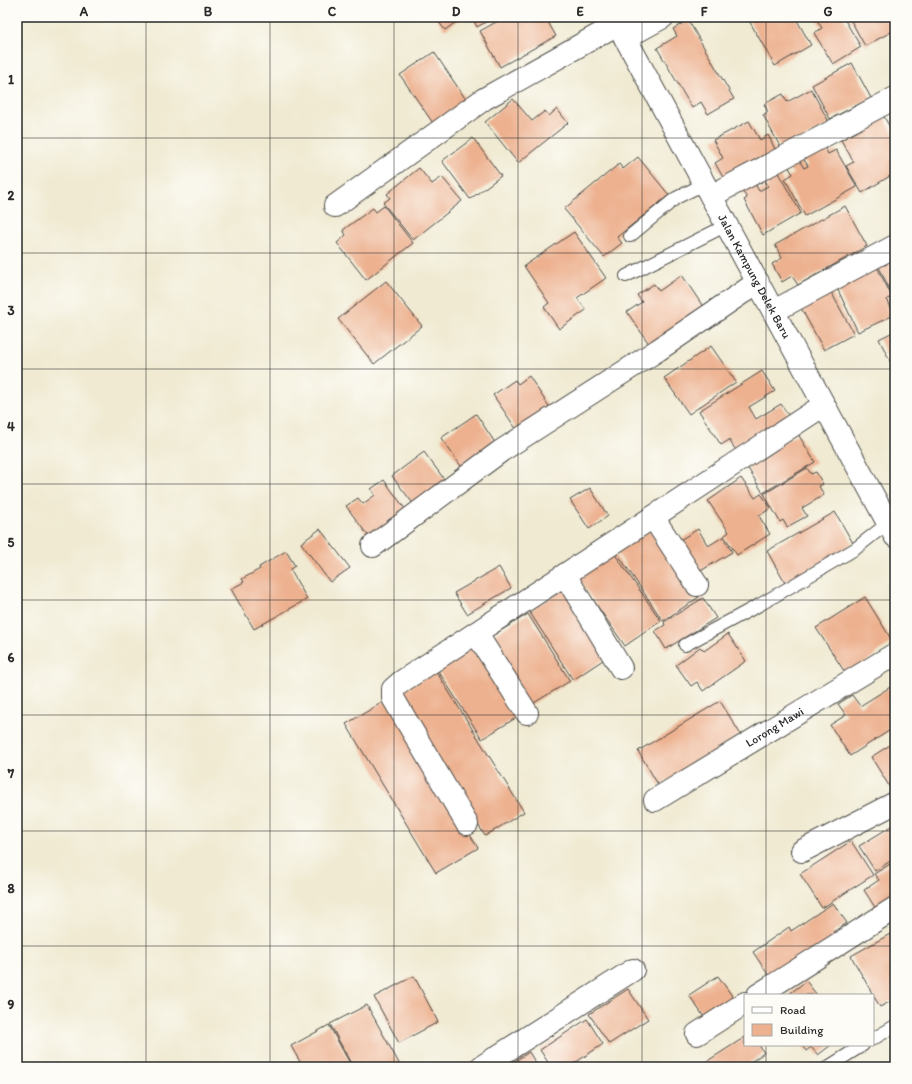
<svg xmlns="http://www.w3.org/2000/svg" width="912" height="1084" viewBox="0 0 912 1084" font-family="Itim,sans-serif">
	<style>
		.building { fill: #edb18f }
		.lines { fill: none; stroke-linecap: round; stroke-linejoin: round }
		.service-casing { stroke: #494844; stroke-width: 14 }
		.minor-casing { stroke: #494844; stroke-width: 24 }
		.service { stroke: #fff; stroke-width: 12 }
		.minor { stroke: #fff; stroke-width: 22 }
		.grid { fill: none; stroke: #2b2b2b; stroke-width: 1; stroke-opacity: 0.55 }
		.labels { text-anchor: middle; stroke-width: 3; stroke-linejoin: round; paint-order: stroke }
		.street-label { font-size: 12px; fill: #2b2b2b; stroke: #fdfcf7 }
		.neatline { fill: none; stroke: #2b2b2b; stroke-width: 1.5 }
		.grid-label { font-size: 13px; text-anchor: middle; font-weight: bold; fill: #2b2b2b }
	</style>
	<rect width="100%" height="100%" fill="#fdfcf7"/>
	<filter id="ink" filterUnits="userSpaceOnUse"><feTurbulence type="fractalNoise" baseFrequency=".025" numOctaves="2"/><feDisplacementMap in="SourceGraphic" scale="8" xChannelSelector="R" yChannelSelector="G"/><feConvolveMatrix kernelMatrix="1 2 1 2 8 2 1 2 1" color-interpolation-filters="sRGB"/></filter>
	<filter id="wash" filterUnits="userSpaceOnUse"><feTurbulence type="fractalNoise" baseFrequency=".012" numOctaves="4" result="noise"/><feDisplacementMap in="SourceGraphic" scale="16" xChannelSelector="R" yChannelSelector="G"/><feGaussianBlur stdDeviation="0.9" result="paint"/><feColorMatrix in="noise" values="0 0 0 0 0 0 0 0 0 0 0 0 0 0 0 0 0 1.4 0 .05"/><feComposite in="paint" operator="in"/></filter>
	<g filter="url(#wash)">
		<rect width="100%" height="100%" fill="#f0ead2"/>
		<g id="blocks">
			<!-- building -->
			<path class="building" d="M 435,17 L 463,17 L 445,30 Z
				M 472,17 L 495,17 L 477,27 Z
				M 505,17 L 545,17 L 556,36 L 500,67 L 480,31 Z
				M 747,17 L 795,17 L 811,45 L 775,66 Z
				M 822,17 L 843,17 L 861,47 L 833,64 L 814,33 L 822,28 L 817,20 Z
				M 849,17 L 895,17 L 895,30 L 865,46 Z
				M 688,20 L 734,99 L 708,114 L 701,102 L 692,108 L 657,48 L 677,36 L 673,29 Z
				M 434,52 L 469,104 L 435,126 L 400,75 Z
				M 852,63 L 871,98 L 830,119 L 812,85 Z
				M 811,89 L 830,124 L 782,150 L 763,115 L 768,112 L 764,104 L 783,94 L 787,102 Z
				M 513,99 L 532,121 L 545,111 L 549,116 L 557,109 L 568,123 L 518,163 L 485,122 Z
				M 883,115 L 895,136 L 895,173 L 862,193 L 846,166 L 854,162 L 841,140 Z
				M 749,121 L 760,140 L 768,135 L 777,153 L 725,181 L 715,163 L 723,158 L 713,140 Z
				M 473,138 L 501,176 L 470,199 L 442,161 Z
				M 824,146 L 828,154 L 836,150 L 857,187 L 805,216 L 785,179 L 793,174 L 788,166 L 799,160 L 804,168 L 808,166 L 803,158 Z
				M 638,157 L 669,195 L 617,237 L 622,243 L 604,257 L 564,209 L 619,164 L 623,169 Z
				M 419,168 L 432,184 L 442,177 L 462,201 L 413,240 L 383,203 L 390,198 L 387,194 Z
				M 777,171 L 801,213 L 763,235 L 744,200 L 747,198 L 741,189 L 754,182 L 759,191 L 768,186 L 764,179 Z
				M 384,206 L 413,243 L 366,280 L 337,243 L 346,235 L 343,230 L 373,208 L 376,212 Z
				M 845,206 L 867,246 L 798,285 L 792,276 L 782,282 L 772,264 L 782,258 L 775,245 Z
				M 574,232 L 606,278 L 577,298 L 586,310 L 559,329 L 544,307 L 549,303 L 524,266 Z
				M 895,253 L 895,301 L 879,267 L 887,264 L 884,258 Z
				M 876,265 L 892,297 L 887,299 L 894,315 L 858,332 L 835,284 Z
				M 682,275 L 708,314 L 654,351 L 627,312 L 642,302 L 637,295 L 654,284 L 659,291 Z
				M 386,281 L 422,326 L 374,364 L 338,319 Z
				M 831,292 L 854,334 L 824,350 L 801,308 Z
				M 895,331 L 895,371 L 879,339 Z
				M 711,346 L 736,382 L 689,414 L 664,378 Z
				M 762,371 L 775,391 L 749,407 L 756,419 L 781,404 L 791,419 L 738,453 L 729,440 L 721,445 L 699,411 Z
				M 529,376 L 552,411 L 519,433 L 493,395 L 515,380 L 518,384 Z
				M 476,414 L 500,450 L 466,473 L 441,438 Z
				M 798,434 L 815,462 L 763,493 L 746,465 Z
				M 424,452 L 450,487 L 418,510 L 392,476 Z
				M 807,468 L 811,474 L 816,472 L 823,484 L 819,486 L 824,495 L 802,508 L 807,516 L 787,527 L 783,520 L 780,522 L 764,494 Z
				M 741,478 L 755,498 L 761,494 L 771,508 L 759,516 L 770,534 L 737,555 L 724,536 L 729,532 L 708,501 Z
				M 384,480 L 411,517 L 374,544 L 346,506 L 358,498 L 363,504 L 375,495 L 371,489 Z
				M 590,488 L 608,516 L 589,529 L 570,500 Z
				M 835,512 L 853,543 L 785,583 L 767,551 Z
				M 320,529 L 350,568 L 330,582 L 301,543 Z
				M 652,529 L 699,597 L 663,621 L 617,553 Z
				M 698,529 L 708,546 L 723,537 L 732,552 L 699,572 L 680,540 Z
				M 286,551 L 295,566 L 290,569 L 307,599 L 254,629 L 231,589 L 244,582 L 242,579 L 260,569 L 259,567 Z
				M 614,553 L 661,621 L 625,646 L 578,578 Z
				M 499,567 L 511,588 L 467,614 L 454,593 Z
				M 566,588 L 609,656 L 573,680 L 529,611 Z
				M 865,597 L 893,642 L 879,651 L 848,677 L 816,628 Z
				M 703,598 L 716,618 L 666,649 L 655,631 L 665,625 L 664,622 Z
				M 528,614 L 570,681 L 529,706 L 487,639 Z
				M 728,634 L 746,661 L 703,691 L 697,682 L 691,686 L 676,665 L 700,647 L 704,651 Z
				M 475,645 L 519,716 L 482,739 L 437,669 Z
				M 436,671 L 524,812 L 485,836 L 397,694 Z
				M 895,684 L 895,727 L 850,756 L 830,725 L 846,715 L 838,704 L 852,695 L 860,706 Z
				M 388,699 L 478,848 L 436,873 L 346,724 Z
				M 720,701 L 741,735 L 659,786 L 638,751 Z
				M 895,742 L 895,786 L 891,789 L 871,757 Z
				M 895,824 L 895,858 L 875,871 L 859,846 Z
				M 851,841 L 873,875 L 822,908 L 800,874 Z
				M 895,861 L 895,897 L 876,909 L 864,890 L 879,880 L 874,874 Z
				M 833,903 L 847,923 L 833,932 L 836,936 L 771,979 L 753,952 L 789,927 L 791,931 Z
				M 890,934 L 895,942 L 895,999 L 880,1007 L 851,956 Z
				M 414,976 L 438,1022 L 399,1043 L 374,997 Z
				M 718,976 L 735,1000 L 706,1020 L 689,995 Z
				M 806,981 L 817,995 L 788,995 Z
				M 628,989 L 648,1019 L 609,1044 L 589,1014 Z
				M 367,1005 L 401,1067 L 353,1067 L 330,1024 Z
				M 587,1019 L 603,1044 L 569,1067 L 551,1067 L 540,1050 Z
				M 329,1025 L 352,1067 L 303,1067 L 291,1046 Z
				M 745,1037 L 745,1045 L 759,1045 L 764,1053 L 743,1067 L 698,1067 Z
				M 802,1045 L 831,1045 L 818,1055 L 811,1047 L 806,1051 Z
				M 529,1052 L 538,1067 L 506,1067 Z"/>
		</g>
	</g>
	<g filter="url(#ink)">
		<use href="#blocks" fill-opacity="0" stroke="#494844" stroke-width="1"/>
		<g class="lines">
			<!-- service casing -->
			<g class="service-casing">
				<path id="service" d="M 630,236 L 676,198 L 704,184
					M 626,276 L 727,225
					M 685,645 L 761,604 L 855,549 L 888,523
					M 873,1039 L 895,1026
					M 828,1067 L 863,1045"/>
			</g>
			<!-- minor casing -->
			<g class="minor-casing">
				<g id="minor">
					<path id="s1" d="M 614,17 L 895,536"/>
					<path d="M 625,38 L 663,17"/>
					<path d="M 711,196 L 895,98"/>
					<path d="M 335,206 L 484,99 L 618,24"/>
					<path d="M 774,311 L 895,246"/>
					<path d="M 653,517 L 697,585"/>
					<path d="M 373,546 L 501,451 L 658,350 L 758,282"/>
					<path d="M 565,575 L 621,668"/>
					<path d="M 476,633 L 527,713"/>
					<path id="s2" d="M 655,800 L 895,654"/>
					<path d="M 467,824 L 393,698 L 393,689 L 401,682 L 824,405"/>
					<path d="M 802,851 L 895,803"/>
					<path d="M 758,995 L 895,908"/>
					<path d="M 697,1034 L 745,1003"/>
					<path d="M 481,1067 L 633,970"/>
				</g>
			</g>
			<!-- service -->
			<use href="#service" class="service"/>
			<!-- minor -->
			<use href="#minor" class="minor"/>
		</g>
	</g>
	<!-- grid -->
	<path class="grid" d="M 146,17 L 146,1067M 270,17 L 270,1067M 394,17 L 394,1067M 518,17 L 518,1067M 642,17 L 642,1067M 766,17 L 766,995M 17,138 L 895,138M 17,253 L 895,253M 17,369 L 895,369M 17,484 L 895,484M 17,600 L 895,600M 17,715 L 895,715M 17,831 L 895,831M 17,946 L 895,946M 766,1045 L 766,1067"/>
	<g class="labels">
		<!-- street labels -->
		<g class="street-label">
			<text dy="4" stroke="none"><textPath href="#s1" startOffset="295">Jalan Kampung Delek Baru</textPath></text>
			<text dy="4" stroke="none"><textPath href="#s2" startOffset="140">Lorong Mawi</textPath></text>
		</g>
	</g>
	<!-- margin -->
	<rect width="912" height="1084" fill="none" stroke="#fdfcf7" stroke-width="44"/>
	<!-- legend -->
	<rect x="744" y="994" width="130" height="52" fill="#fdfcf7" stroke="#a9a8a5"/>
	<rect x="752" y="1007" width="20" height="6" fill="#ffffff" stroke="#a9a8a5"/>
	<text x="780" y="1014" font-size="12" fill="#2b2b2b">Road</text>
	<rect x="752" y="1024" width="20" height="12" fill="#edb18f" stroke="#a9a8a5"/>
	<text x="780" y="1034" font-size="12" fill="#2b2b2b">Building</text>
	<rect x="22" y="22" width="868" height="1040" class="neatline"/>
	<g class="grid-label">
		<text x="84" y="16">A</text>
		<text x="208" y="16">B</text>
		<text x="332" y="16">C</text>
		<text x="456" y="16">D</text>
		<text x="580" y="16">E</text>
		<text x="704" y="16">F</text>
		<text x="828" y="16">G</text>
		<text x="11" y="84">1</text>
		<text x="11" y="200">2</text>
		<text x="11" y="315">3</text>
		<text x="11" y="431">4</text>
		<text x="11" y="547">5</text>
		<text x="11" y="662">6</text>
		<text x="11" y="778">7</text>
		<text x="11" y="893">8</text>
		<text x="11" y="1009">9</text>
	</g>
</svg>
